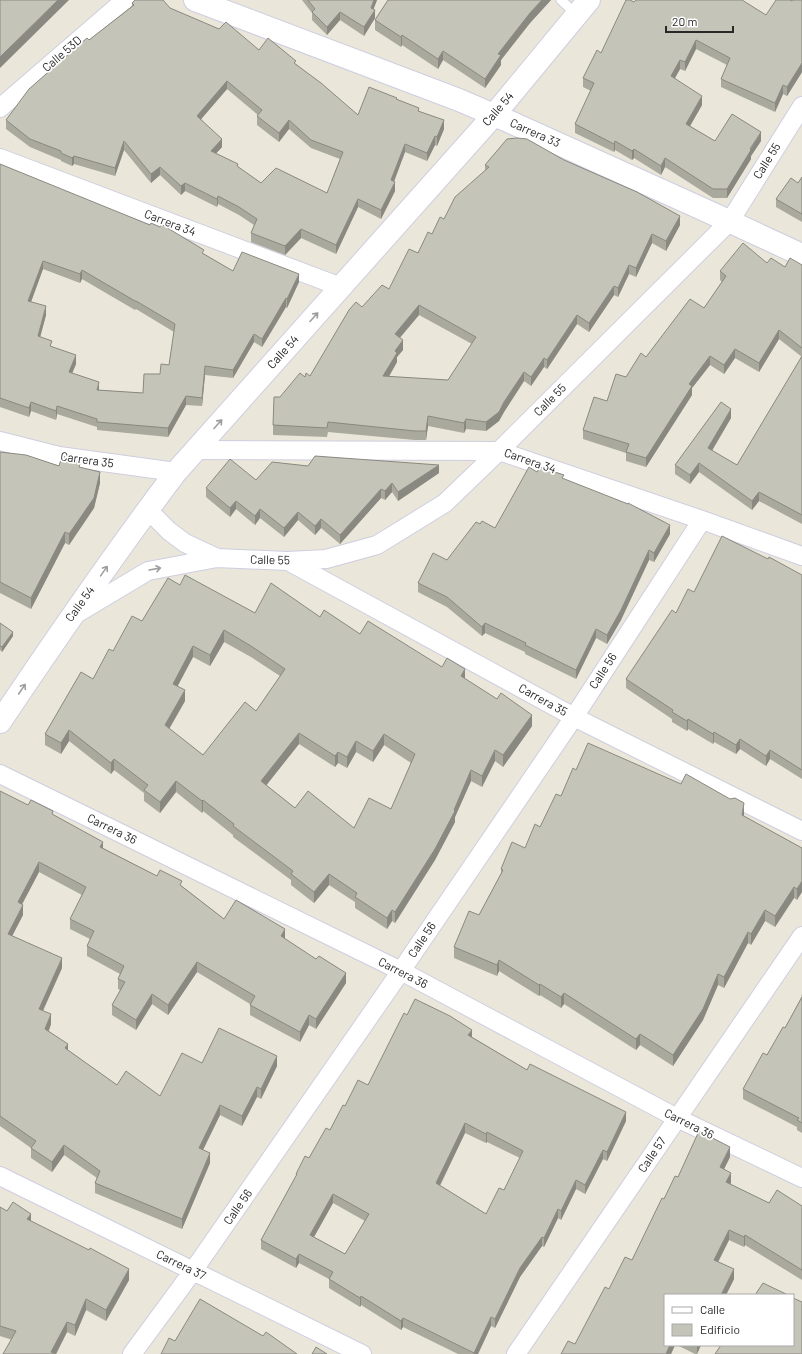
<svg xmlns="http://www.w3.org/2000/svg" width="802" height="1354" viewBox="0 0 802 1354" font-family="Barlow,sans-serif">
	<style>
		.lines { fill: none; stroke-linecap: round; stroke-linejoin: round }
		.service-casing { stroke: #cecee1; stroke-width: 11 }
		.minor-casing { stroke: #cecee1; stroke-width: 20 }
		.tertiary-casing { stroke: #cecee1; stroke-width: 24 }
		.service { stroke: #fff; stroke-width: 9 }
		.minor { stroke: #fff; stroke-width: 18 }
		.tertiary { stroke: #fff; stroke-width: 22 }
		.wall { fill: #a9a99e; fill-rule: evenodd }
		.shaded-wall { fill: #8a8981 }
		.building { fill: #c5c4b8; stroke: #8a8981; fill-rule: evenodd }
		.oneway { stroke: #9e9e9e }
		.labels { text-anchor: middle; stroke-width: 3.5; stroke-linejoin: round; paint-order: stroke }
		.street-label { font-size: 12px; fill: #282828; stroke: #fff }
	</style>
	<rect width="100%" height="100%" fill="#eae6d9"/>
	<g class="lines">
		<!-- service casing -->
		<g class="service-casing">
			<path id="service" d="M 561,0 L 577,15"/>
		</g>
		<!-- minor casing -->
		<g class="minor-casing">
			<path id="minor" d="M 0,108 L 125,0
				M 0,158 L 341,287
				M 0,441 L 59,456 L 176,472
				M 195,450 L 499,451 L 702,520 L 802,556
				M 148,510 L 169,531 L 185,543 L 217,558
				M 288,561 L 574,717 L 802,831
				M 76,614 L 148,571 L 217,558 L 287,561 L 326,559 L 377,545 L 445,503 L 499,451 L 730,221 L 802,106
				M 0,774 L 401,971 L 677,1118 L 802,1178
				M 0,1176 L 362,1354
				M 132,1354 L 193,1271 L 401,971 L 574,717 L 702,520
				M 516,1354 L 802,936"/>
		</g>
		<!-- tertiary casing -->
		<g class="tertiary-casing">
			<path id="tertiary" d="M 195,0 L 459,100 L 508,121 L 709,212 L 802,255
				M 0,722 C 57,637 115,553 176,472 L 494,115 L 589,0"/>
		</g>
		<!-- service -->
		<use href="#service" class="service"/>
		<!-- minor -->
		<use href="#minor" class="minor"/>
		<!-- tertiary -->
		<use href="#tertiary" class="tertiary"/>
	</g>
	<!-- wall -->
	<path class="wall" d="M 302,0 L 377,0 L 373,9 L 375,18 L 364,36 L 340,20 L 327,35 L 312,20 L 312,13 Z
		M 388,0 L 551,0 L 530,23 L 501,60 L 501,65 L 485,88 L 443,60 L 438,69 L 402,45 L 401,47 L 375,30 L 375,20 Z
		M 802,0 L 802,72 L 787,96 L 783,94 L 775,112 L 721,87 L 721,79 L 727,65 L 696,49 L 685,71 L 680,69 L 675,78 L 702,105 L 690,126 L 715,141 L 761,141 L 751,156 L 751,159 L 727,198 L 713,198 L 665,167 L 661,175 L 634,158 L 632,160 L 615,150 L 614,152 L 575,133 L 575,124 L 591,91 L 583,87 L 583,78 L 601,53 L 634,2 L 766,15 L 792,1 Z
		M 132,3 L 170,8 L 259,50 L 296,64 L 358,115 L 397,100 L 419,111 L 444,129 L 437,146 L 435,145 L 427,161 L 405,152 L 394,182 L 395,191 L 381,219 L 358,207 L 336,254 L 301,238 L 285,255 L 251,242 L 251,233 L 254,225 L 239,215 L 218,204 L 217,207 L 185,191 L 181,195 L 160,175 L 151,183 L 124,150 L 115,176 L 74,164 L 72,166 L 61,161 L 61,160 L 30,147 L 6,129 L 6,120 L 89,40 L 132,6 ZM 227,89 L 258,115 L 257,116 L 257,125 L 279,142 L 289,129 L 311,148 L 340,159 L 327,193 L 261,183 L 238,167 L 216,153 L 222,147 L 201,119 Z
		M 0,164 L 204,254 L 233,271 L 299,282 L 287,308 L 286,307 L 262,347 L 254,342 L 233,378 L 205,375 L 202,406 L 186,405 L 168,437 L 97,430 L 97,427 L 57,414 L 56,420 L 31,411 L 29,417 L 0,407 ZM 43,269 L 80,283 L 82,279 L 135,310 L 136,309 L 174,332 L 169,365 L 143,393 L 99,390 L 72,373 L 76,364 L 52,347 L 40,337 L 46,315 L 31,302 Z
		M 485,165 L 680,225 L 666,251 L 652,243 L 636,277 L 629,274 L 618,297 L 614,295 L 589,332 L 577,324 L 547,369 L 544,367 L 531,386 L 524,381 L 504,412 L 499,421 L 486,431 L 466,429 L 464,433 L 428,426 L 426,440 L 415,440 L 328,432 L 327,437 L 273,435 L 273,425 L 280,397 L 305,377 L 310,376 L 362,307 L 389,289 L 432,234 L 485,171 ZM 419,315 L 472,344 L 448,380 L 389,377 L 397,362 L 397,357 L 403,350 L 400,338 Z
		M 802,177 L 802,222 L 776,207 L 776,199 L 798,183 Z
		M 767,263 L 785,267 L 802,265 L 802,524 L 759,501 L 752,510 L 699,472 L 690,484 L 675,474 L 675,465 L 731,418 L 712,451 L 737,465 L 802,357 L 779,339 L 759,372 L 735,358 L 724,374 L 710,365 L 692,388 L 692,395 L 646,467 L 626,461 L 626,453 L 583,439 L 583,430 L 607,401 L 626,377 L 646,357 L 704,308 L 722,282 L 720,280 L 720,271 Z
		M 0,452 L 59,466 L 81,468 L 100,483 L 94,508 L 69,545 L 65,543 L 31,609 L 0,593 Z
		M 308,466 L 439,473 L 398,501 L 392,492 L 385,500 L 381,498 L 340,544 L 321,528 L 315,535 L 298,520 L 284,537 L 260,518 L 255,525 L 236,509 L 230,517 L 206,497 L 206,488 L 256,480 Z
		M 537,472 L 564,479 L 670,534 L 654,562 L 649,560 L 621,620 L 607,644 L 596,638 L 576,679 L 525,654 L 525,652 L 485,633 L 482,636 L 447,607 L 418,592 L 418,583 L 447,560 L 480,524 L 495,528 Z
		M 802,575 L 802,779 L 770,759 L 766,766 L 740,749 L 736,754 L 714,742 L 713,744 L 688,729 L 687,731 L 672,722 L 672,719 L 626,688 L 626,679 L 676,613 L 694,592 Z
		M 180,585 L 255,613 L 320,617 L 360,634 L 442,667 L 465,679 L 532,726 L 503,767 L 495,761 L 482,787 L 471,781 L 455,817 L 455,822 L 435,860 L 395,923 L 392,921 L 387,929 L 355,908 L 355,902 L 329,885 L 314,903 L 291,885 L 291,880 L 233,837 L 233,835 L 203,811 L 202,813 L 176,792 L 160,813 L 144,801 L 144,793 L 114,770 L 111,774 L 69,741 L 61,754 L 45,745 L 45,734 L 93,679 L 113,651 L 142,621 ZM 224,642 L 251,657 L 280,676 L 256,711 L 203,755 L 169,729 L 185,701 L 177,686 L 193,657 L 210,666 ZM 299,744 L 335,767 L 338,763 L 347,768 L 356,752 L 373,762 L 384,745 L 411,763 L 391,809 L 354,828 L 295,808 L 266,785 Z
		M 0,623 L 13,636 L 2,652 L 0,650 Z
		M 576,770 L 744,814 L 744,817 L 802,848 L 797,900 L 794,898 L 775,927 L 765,921 L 751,945 L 748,943 L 724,988 L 718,985 L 703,1020 L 673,1066 L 640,1045 L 636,1050 L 564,1004 L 561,1008 L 540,995 L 539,996 L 499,971 L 497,976 L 454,958 L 454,947 L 479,915 L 501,874 L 501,869 L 525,848 L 540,827 L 561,796 Z
		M 0,791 L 28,805 L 53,815 L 103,848 L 157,876 L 182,886 L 224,919 L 285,939 L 346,983 L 316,1029 L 309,1025 L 300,1042 L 250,1015 L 250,1004 L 197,972 L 168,1015 L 152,1004 L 136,1030 L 112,1015 L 112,1005 L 120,990 L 118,989 L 118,979 L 120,974 L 87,956 L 87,946 L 90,939 L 70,929 L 70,919 L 82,895 L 39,872 L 22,904 L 23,915 L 12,936 L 62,968 L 43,1011 L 51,1024 L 49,1031 L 68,1050 L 117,1085 L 160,1096 L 202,1063 L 277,1066 L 261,1099 L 257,1097 L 242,1126 L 220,1115 L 203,1150 L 210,1163 L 182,1229 L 95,1193 L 95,1183 L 97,1178 L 64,1155 L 52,1172 L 31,1158 L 31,1148 L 0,1126 Z
		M 802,994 L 802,1133 L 797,1130 L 797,1127 L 743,1099 L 743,1089 L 785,1028 L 801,998 Z
		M 407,1015 L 472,1037 L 527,1070 L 626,1121 L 607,1161 L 603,1159 L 585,1194 L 576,1189 L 561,1220 L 558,1218 L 544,1247 L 542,1246 L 520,1277 L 495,1328 L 491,1326 L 478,1354 L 458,1354 L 403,1327 L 401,1330 L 361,1305 L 360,1307 L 329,1288 L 329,1279 L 299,1263 L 296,1268 L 261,1249 L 261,1240 L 296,1178 L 296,1174 L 309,1158 L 330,1130 L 345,1106 L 368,1085 ZM 465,1133 L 486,1143 L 487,1142 L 520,1158 L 504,1190 L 486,1214 L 440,1186 ZM 333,1203 L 365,1221 L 345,1254 L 314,1237 Z
		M 730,1157 L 724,1169 L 731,1183 L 730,1184 L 769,1203 L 802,1206 L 802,1280 L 745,1245 L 744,1247 L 729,1240 L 718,1262 L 734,1279 L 726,1295 L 665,1295 L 675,1345 L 671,1354 L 561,1354 L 575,1344 L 609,1289 L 632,1260 L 664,1199 L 678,1177 Z
		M 0,1207 L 7,1211 L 31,1221 L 129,1280 L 106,1321 L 86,1310 L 75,1336 L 67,1332 L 56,1354 L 0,1336 Z
		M 677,1345 L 701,1345 L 697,1354 L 695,1354 Z"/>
	<!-- shaded-wall -->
	<path class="shaded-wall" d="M 58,0 L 69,0 L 0,68 L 0,57 Z
		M 374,0 L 377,0 L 371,16 L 371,8 Z
		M 542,0 L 551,0 L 530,23 L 501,60 L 501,65 L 485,88 L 485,79 L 498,54 L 530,13 Z
		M 375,10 L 375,18 L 364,36 L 364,27 Z
		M 340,12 L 340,20 L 327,35 L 327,27 Z
		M 402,35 L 402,45 L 401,47 L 401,37 Z
		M 696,40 L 696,49 L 685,71 L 685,62 Z
		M 443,51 L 443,60 L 438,69 L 438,59 Z
		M 680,60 L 680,69 L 671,85 L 671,76 Z
		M 802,63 L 802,72 L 787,96 L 787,87 Z
		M 227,81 L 227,89 L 197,124 L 197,116 Z
		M 783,85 L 783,94 L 775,112 L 775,103 Z
		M 702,96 L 702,105 L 686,133 L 686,124 Z
		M 289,120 L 289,129 L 279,142 L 279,133 Z
		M 444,120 L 444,129 L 437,146 L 437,137 Z
		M 761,132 L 761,141 L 751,156 L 751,159 L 727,198 L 727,189 Z
		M 435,136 L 435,145 L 427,161 L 427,153 Z
		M 222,139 L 222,147 L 211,159 L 211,151 Z
		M 124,141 L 124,150 L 115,176 L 115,168 Z
		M 615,141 L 615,150 L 614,152 L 614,144 Z
		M 405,144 L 405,152 L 391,189 L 391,180 Z
		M 634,149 L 634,158 L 632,160 L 632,151 Z
		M 74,156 L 74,164 L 72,166 L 72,158 Z
		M 665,158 L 665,167 L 661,175 L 661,166 Z
		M 160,167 L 160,175 L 151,183 L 151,174 Z
		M 395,182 L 395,191 L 381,219 L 381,210 Z
		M 185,183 L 185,191 L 181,195 L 181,186 Z
		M 218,196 L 218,204 L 217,207 L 217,199 Z
		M 358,199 L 358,207 L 336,254 L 336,245 Z
		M 680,216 L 680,225 L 666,251 L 666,241 Z
		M 301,229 L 301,238 L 285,255 L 285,246 Z
		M 652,234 L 652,243 L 636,277 L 636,268 Z
		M 43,261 L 43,269 L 28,310 L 28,301 Z
		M 629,265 L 629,274 L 618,297 L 618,288 Z
		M 82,270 L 82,279 L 80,283 L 80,274 Z
		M 299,274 L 299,282 L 287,308 L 287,299 Z
		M 614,286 L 614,295 L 589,332 L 589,323 Z
		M 286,298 L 286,307 L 262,347 L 262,339 Z
		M 419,305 L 419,315 L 395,343 L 395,334 Z
		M 46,306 L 46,315 L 38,345 L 38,336 Z
		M 577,315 L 577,324 L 547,369 L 547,360 Z
		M 779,330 L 779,339 L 759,372 L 759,363 Z
		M 254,334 L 254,342 L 233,378 L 233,370 Z
		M 403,340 L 403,350 L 397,357 L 397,362 L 383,386 L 383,376 L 395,351 Z
		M 735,349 L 735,358 L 724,374 L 724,365 Z
		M 76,355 L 76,364 L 69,381 L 69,372 Z
		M 710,356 L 710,365 L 692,388 L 692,395 L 646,467 L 646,458 L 689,384 Z
		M 544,358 L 544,367 L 531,386 L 531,377 Z
		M 205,366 L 205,375 L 202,406 L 202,398 Z
		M 524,372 L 524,381 L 504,412 L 499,421 L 486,431 L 486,422 L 504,402 Z
		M 99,382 L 99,391 L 97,390 Z
		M 186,396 L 186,405 L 168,437 L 168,428 Z
		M 31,402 L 31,411 L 29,417 L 29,408 Z
		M 57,406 L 57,414 L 56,420 L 56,411 Z
		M 731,409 L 731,418 L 708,457 L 708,448 Z
		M 428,416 L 428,426 L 426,440 L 426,431 Z
		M 466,419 L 466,429 L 464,433 L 464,423 Z
		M 699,463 L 699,472 L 690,484 L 690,475 Z
		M 439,465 L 439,473 L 398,501 L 398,492 Z
		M 100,472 L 100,483 L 94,508 L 69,545 L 69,534 Z
		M 392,483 L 392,492 L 385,500 L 385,491 Z
		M 381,489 L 381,498 L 340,544 L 340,535 Z
		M 759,492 L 759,501 L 752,510 L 752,501 Z
		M 236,501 L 236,509 L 230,517 L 230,508 Z
		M 260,509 L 260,518 L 255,525 L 255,516 Z
		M 298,512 L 298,520 L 284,537 L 284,528 Z
		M 321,519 L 321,528 L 315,535 L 315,526 Z
		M 670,525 L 670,534 L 654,562 L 654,553 Z
		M 65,532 L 65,543 L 31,609 L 31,598 Z
		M 649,550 L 649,560 L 621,620 L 607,644 L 607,635 Z
		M 485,623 L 485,633 L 482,636 L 482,627 Z
		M 596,629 L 596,638 L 576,679 L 576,670 Z
		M 224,630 L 224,642 L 210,666 L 210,655 Z
		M 13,632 L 13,636 L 2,652 L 2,647 Z
		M 193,646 L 193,657 L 173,695 L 173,684 Z
		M 465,669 L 465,681 L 461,676 Z
		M 185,690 L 185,701 L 165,736 L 165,725 Z
		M 532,715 L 532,726 L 503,767 L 503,755 Z
		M 688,719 L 688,729 L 687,731 L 687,721 Z
		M 69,730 L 69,741 L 61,754 L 61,743 Z
		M 714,732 L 714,742 L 713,744 L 713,734 Z
		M 299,733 L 299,744 L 261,792 L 261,781 Z
		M 384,734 L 384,745 L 373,762 L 373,751 Z
		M 740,739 L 740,749 L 736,754 L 736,745 Z
		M 356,741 L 356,752 L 347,768 L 347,757 Z
		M 495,750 L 495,761 L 482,787 L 482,776 Z
		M 770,750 L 770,759 L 766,766 L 766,756 Z
		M 338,752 L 338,763 L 335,767 L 335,756 Z
		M 114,759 L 114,770 L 111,774 L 111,763 Z
		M 471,770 L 471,781 L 455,817 L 455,822 L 435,860 L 395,923 L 395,912 L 454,810 Z
		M 176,781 L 176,792 L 160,813 L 160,802 Z
		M 203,800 L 203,811 L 202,813 L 202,801 Z
		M 744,803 L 744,814 L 742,826 L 742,815 Z
		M 103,842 L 103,852 L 100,847 Z
		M 39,862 L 39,872 L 18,912 L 18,902 Z
		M 329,874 L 329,885 L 314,903 L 314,892 Z
		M 802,881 L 802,892 L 797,900 L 797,889 Z
		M 794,887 L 794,898 L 775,927 L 775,916 Z
		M 23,905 L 23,915 L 8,944 L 8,934 Z
		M 392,910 L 392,921 L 387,929 L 387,918 Z
		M 765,910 L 765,921 L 751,945 L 751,934 Z
		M 285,929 L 285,939 L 281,936 Z
		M 748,932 L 748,943 L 724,988 L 724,977 Z
		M 62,958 L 62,968 L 39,1019 L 39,1009 Z
		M 499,960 L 499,971 L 497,976 L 497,965 Z
		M 197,962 L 197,972 L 168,1015 L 168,1005 Z
		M 346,973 L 346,983 L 316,1029 L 316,1019 Z
		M 718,974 L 718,985 L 703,1020 L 673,1066 L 673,1055 Z
		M 540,984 L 540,995 L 539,996 L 539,985 Z
		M 564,993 L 564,1004 L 561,1008 L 561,997 Z
		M 152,994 L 152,1004 L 136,1030 L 136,1020 Z
		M 51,1014 L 51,1024 L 45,1039 L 45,1029 Z
		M 309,1015 L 309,1025 L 300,1042 L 300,1032 Z
		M 472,1030 L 472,1039 L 468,1035 Z
		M 640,1034 L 640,1045 L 636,1050 L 636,1039 Z
		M 68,1044 L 68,1054 L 65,1048 Z
		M 277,1056 L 277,1066 L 261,1099 L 261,1089 Z
		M 257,1087 L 257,1097 L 242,1126 L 242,1116 Z
		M 220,1105 L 220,1115 L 199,1158 L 199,1148 Z
		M 626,1112 L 626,1121 L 607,1161 L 607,1152 Z
		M 465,1123 L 465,1133 L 436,1193 L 436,1183 Z
		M 487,1132 L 487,1142 L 486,1143 L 486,1134 Z
		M 64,1145 L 64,1155 L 52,1172 L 52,1162 Z
		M 730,1147 L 730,1157 L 720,1177 L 720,1167 Z
		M 603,1150 L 603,1159 L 585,1194 L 585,1185 Z
		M 210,1153 L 210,1163 L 182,1229 L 182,1219 Z
		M 731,1173 L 731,1183 L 726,1192 L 726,1182 Z
		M 576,1180 L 576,1189 L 561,1220 L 561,1211 Z
		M 333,1194 L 333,1203 L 310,1244 L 310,1235 Z
		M 558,1209 L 558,1218 L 544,1247 L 544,1238 Z
		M 31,1214 L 31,1225 L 27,1219 Z
		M 729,1230 L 729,1240 L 714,1270 L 714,1260 Z
		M 745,1235 L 745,1245 L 744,1247 L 744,1237 Z
		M 542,1237 L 542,1246 L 520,1277 L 495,1328 L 495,1319 L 520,1268 Z
		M 299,1254 L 299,1263 L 296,1268 L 296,1259 Z
		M 129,1269 L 129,1280 L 106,1321 L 106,1310 Z
		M 734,1269 L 734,1279 L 726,1295 L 721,1295 Z
		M 361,1296 L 361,1305 L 360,1307 L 360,1298 Z
		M 86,1299 L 86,1310 L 75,1336 L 75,1325 Z
		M 491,1317 L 491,1326 L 478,1354 L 474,1354 L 474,1353 Z
		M 403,1318 L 403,1327 L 401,1330 L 401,1321 Z
		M 67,1322 L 67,1332 L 56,1354 L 51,1352 Z
		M 670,1345 L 675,1345 L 671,1354 L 666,1354 Z
		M 697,1345 L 701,1345 L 697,1354 Z"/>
	<!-- building -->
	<path class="building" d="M 0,0 L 58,0 L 0,57 Z
		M 135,0 L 163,0 L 170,8 L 219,29 L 226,22 L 259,50 L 268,38 L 296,61 L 294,63 L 321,83 L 358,115 L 369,87 L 397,98 L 396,99 L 419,108 L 418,111 L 444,120 L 437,137 L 435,136 L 427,153 L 405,144 L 391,180 L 395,182 L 381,210 L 358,199 L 336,245 L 301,229 L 285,246 L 251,233 L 257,219 L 239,207 L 218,196 L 217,199 L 185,183 L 181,186 L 160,167 L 151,174 L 124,141 L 115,168 L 74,156 L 72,158 L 61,153 L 61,151 L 30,139 L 6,120 L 29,89 L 87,38 L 89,40 L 134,5 L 132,3 ZM 227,81 L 262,110 L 257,116 L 279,133 L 289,120 L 311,140 L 343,152 L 327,193 L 276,168 L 261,183 L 237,166 L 238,164 L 211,151 L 222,139 L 197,116 Z
		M 308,0 L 374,0 L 371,8 L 375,10 L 364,27 L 340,12 L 327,27 L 312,12 L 315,9 Z
		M 388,0 L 542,0 L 530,13 L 498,54 L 501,55 L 485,79 L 443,51 L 438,59 L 402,35 L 401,37 L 375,20 Z
		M 626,0 L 630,0 L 634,2 L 636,0 L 742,0 L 766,15 L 776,0 L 790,0 L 792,1 L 792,0 L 802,0 L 802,63 L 787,87 L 783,85 L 775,103 L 721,79 L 730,58 L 696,40 L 685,62 L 680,60 L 671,76 L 702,96 L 686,124 L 715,141 L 732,114 L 761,132 L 750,149 L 751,150 L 727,189 L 713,189 L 665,158 L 661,166 L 634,149 L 632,151 L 615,141 L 614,144 L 575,124 L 594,83 L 583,78 L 597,50 L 601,53 Z
		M 517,138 L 527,139 L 564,160 L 637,192 L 680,216 L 666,241 L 652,234 L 636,268 L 629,265 L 618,288 L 614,286 L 589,323 L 577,315 L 547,360 L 544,358 L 531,377 L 524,372 L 504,402 L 499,412 L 486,422 L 466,419 L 464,423 L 428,416 L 426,431 L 415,431 L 328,422 L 327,428 L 273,425 L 274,397 L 280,397 L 300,373 L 305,377 L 306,373 L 310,376 L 349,310 L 356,302 L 362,307 L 382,285 L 389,289 L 409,249 L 418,253 L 428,232 L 432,234 L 440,217 L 444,219 L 455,197 L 489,167 L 485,165 L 507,139 ZM 419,305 L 476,337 L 448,380 L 383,376 L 397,353 L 395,351 L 403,340 L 395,334 Z
		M 0,164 L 150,225 L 151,223 L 160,227 L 161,224 L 204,250 L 202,253 L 233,271 L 242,252 L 299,274 L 287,299 L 286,298 L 262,339 L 254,334 L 233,370 L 205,366 L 202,398 L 186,396 L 168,428 L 97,422 L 97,419 L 57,406 L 56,411 L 31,402 L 29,408 L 0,398 ZM 43,261 L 80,274 L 82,270 L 135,301 L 136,301 L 175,324 L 169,365 L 161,364 L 160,374 L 144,374 L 143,393 L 97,390 L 99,382 L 69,372 L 76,355 L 50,346 L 52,341 L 38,336 L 46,306 L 28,301 Z
		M 802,177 L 802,214 L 776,199 L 791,178 L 798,183 Z
		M 743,243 L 767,263 L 771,258 L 785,267 L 790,258 L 802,265 L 802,348 L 779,330 L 759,363 L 735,349 L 724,365 L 710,356 L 689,384 L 692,386 L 646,458 L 626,452 L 629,444 L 583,430 L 594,397 L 607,401 L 616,374 L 626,377 L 641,353 L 646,357 L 690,299 L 704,308 L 726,276 L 720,271 Z
		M 802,356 L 802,515 L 759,492 L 752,501 L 699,463 L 690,475 L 675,465 L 721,402 L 731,409 L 708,448 L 737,465 Z
		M 0,452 L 26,455 L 59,466 L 62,456 L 81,461 L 79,467 L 100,472 L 94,498 L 69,534 L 65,532 L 31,598 L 0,582 Z
		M 315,456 L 439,465 L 398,492 L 392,483 L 385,491 L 381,489 L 340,535 L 321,519 L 315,526 L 298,512 L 284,528 L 260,509 L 255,516 L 236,501 L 230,508 L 206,488 L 230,459 L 256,480 L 272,462 L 308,466 Z
		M 529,467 L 537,472 L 540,467 L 564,475 L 562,478 L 628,504 L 628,503 L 670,525 L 654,553 L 649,550 L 621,610 L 607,635 L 596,629 L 576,670 L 525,645 L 526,643 L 485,623 L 482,627 L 447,597 L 418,583 L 433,553 L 447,560 L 476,522 L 480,524 L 482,521 L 495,528 Z
		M 722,536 L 768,559 L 769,557 L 802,575 L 802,770 L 770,750 L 766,756 L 740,739 L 736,745 L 714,732 L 713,734 L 688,719 L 687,721 L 672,712 L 673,710 L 626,679 L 672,610 L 676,613 L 688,589 L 694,592 Z
		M 185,575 L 255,613 L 271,583 L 320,617 L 324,610 L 360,634 L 368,621 L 442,667 L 447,658 L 465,669 L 461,676 L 497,699 L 501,693 L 532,715 L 503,755 L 495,750 L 482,776 L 471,770 L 454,810 L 455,811 L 435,849 L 395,912 L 392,910 L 387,918 L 355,897 L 357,893 L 329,874 L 314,892 L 291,874 L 293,871 L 233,826 L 234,824 L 203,800 L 202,801 L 176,781 L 160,802 L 144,790 L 148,785 L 114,759 L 111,763 L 69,730 L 61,743 L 45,734 L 81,672 L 93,679 L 109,649 L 113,651 L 132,616 L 142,621 L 168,578 L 180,585 ZM 224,630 L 251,646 L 285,669 L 256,711 L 245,702 L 203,755 L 165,725 L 185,690 L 173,684 L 193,646 L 210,655 ZM 299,733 L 335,756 L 338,752 L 347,757 L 356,741 L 373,751 L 384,734 L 415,754 L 391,809 L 369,798 L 354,828 L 308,791 L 295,808 L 261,781 Z
		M 0,623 L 13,632 L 2,647 L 0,646 Z
		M 588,743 L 681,784 L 686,774 L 730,799 L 735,798 L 744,803 L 742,815 L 802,848 L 802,881 L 797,889 L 794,887 L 775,916 L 765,910 L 751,934 L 748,932 L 724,977 L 718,974 L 703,1009 L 673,1055 L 640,1034 L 636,1039 L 564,993 L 561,997 L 540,984 L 539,985 L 499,960 L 497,965 L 454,947 L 469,911 L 479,915 L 503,870 L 501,869 L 512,842 L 525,848 L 535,824 L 540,827 L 556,794 L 561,796 L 573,768 L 576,770 Z
		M 0,791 L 28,805 L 31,800 L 53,811 L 52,814 L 103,842 L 100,847 L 157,876 L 160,870 L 182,881 L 180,885 L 224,919 L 236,900 L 285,929 L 281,936 L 316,959 L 319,956 L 346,973 L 316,1019 L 309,1015 L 300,1032 L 250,1005 L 255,996 L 197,962 L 168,1005 L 152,994 L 136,1020 L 112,1005 L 125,982 L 118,979 L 124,966 L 87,946 L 94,931 L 70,919 L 86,887 L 39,862 L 18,902 L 23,905 L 8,934 L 62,958 L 39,1009 L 51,1014 L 45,1029 L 68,1044 L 65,1048 L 117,1085 L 126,1071 L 160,1096 L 182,1053 L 202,1063 L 219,1028 L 277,1056 L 261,1089 L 257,1087 L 242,1116 L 220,1105 L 199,1148 L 210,1153 L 182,1219 L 95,1183 L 100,1171 L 64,1145 L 52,1162 L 31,1148 L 36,1141 L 0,1116 Z
		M 802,997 L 802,1123 L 797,1120 L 799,1118 L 743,1089 L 763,1053 L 767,1055 L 783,1027 L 785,1028 Z
		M 415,999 L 450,1016 L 472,1030 L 468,1035 L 527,1070 L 530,1064 L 626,1112 L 607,1152 L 603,1150 L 585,1185 L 576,1180 L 561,1211 L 558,1209 L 544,1238 L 542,1237 L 520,1268 L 495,1319 L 491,1317 L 474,1353 L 403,1318 L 401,1321 L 361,1296 L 360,1298 L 329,1279 L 333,1272 L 299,1254 L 296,1259 L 261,1240 L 297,1174 L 296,1174 L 305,1156 L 309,1158 L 326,1128 L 330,1130 L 343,1105 L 345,1106 L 358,1080 L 368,1085 L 404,1013 L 407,1015 ZM 465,1123 L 486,1134 L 487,1132 L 523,1151 L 504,1190 L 499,1188 L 486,1214 L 436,1183 ZM 333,1194 L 369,1214 L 345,1254 L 310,1235 Z
		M 699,1131 L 730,1147 L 720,1167 L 731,1173 L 726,1182 L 769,1203 L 777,1190 L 802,1206 L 802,1270 L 745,1235 L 744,1237 L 729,1230 L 714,1260 L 734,1269 L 721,1295 L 665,1295 L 665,1345 L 670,1345 L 666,1354 L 561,1354 L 568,1341 L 575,1344 L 605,1287 L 609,1289 L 625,1257 L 632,1260 L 662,1198 L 664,1199 L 675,1176 L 678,1177 Z
		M 13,1202 L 31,1214 L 27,1219 L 89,1250 L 90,1248 L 129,1269 L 106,1310 L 86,1299 L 75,1325 L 67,1322 L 51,1352 L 55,1354 L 3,1354 L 16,1331 L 0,1326 L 0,1207 L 7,1211 Z
		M 763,1283 L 788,1295 L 755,1295 Z
		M 793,1298 L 802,1302 L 802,1354 L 715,1354 L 721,1345 L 793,1345 Z
		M 200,1299 L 263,1336 L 266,1332 L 297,1354 L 161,1354 L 169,1338 L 175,1341 Z
		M 316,1347 L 327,1354 L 312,1354 Z"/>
	<!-- one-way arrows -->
	<defs><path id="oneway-shaft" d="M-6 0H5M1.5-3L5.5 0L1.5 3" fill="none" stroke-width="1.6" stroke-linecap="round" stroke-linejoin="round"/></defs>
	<g class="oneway">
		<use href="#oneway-shaft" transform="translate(314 317) rotate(-48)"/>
		<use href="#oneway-shaft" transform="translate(218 424) rotate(-48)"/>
		<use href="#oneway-shaft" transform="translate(155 569) rotate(-10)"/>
		<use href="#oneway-shaft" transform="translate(104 571) rotate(-55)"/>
		<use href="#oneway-shaft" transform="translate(22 689) rotate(-56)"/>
	</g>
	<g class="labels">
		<!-- street labels -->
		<g class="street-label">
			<text transform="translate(62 54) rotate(-41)" y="4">Calle 53D</text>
			<text transform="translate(498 109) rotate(-49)" y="4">Calle 54</text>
			<text transform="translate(535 133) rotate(24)" y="4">Carrera 33</text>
			<text transform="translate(767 161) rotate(-58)" y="4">Calle 55</text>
			<text transform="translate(170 223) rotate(21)" y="4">Carrera 34</text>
			<text transform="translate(283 352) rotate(-48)" y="4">Calle 54</text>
			<text transform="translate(550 400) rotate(-45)" y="4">Calle 55</text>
			<text transform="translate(87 460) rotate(8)" y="4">Carrera 35</text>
			<text transform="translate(530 461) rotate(19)" y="4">Carrera 34</text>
			<text transform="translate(270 560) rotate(1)" y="4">Calle 55</text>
			<text transform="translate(80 604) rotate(-54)" y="4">Calle 54</text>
			<text transform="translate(603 671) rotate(-57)" y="4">Calle 56</text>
			<text transform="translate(543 700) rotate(29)" y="4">Carrera 35</text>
			<text transform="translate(112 829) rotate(26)" y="4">Carrera 36</text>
			<text transform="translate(422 940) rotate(-56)" y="4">Calle 56</text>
			<text transform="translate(403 973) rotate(27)" y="4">Carrera 36</text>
			<text transform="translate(689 1124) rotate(26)" y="4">Carrera 36</text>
			<text transform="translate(652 1155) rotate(-56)" y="4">Calle 57</text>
			<text transform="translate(238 1207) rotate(-55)" y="4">Calle 56</text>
			<text transform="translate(181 1265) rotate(26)" y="4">Carrera 37</text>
		</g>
	</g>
	<!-- legend -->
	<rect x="664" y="1294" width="130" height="52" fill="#ffffff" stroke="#a9a9a9"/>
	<rect x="672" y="1307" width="20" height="6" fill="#ffffff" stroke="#a9a9a9"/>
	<text x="700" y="1314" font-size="12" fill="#282828">Calle</text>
	<rect x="672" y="1324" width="20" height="12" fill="#c5c4b8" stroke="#a9a9a9"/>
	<text x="700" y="1334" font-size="12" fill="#282828">Edificio</text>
	<!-- scale -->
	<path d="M666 26v6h67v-6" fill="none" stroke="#282828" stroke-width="2"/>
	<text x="672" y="26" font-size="12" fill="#282828" stroke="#ffffff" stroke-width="3" paint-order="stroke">20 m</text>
</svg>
